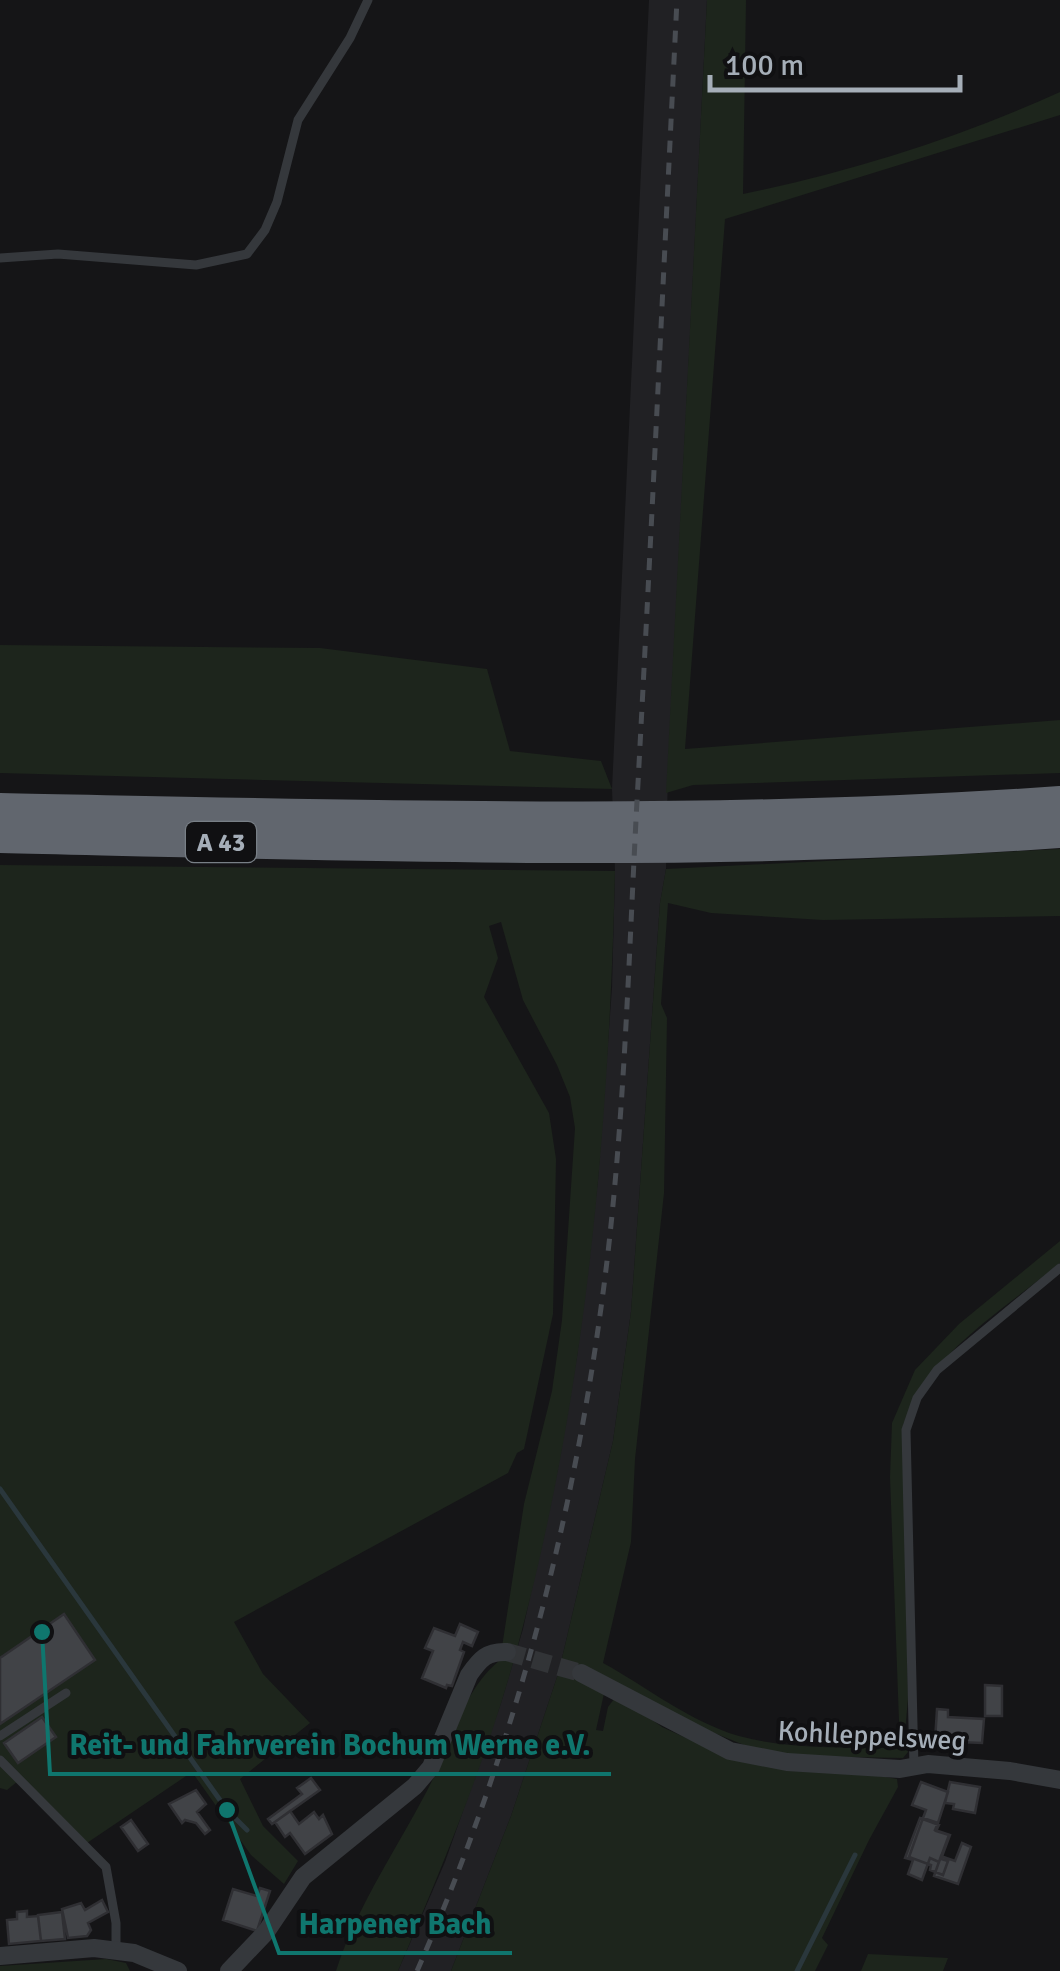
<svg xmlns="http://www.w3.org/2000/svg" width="1060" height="1971" viewBox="0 0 1060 1971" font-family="Signika,sans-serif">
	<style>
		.built { fill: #212124 }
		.green { fill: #1d251c }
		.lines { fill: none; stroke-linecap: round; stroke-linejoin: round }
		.stream { stroke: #2a373c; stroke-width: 5 }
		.building { fill: #414347; stroke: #2f2f33; stroke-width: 2.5 }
		.minor-tunnel { stroke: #323437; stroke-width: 18; stroke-dasharray: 18 9; stroke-linecap: butt }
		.service { stroke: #35383c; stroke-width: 9 }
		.minor { stroke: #35383c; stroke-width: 18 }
		.motorway { stroke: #61666e; stroke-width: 32 }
		.rail { stroke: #484c52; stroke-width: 5; stroke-dasharray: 12 10; stroke-linecap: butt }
		.labels { text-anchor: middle; stroke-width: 8; stroke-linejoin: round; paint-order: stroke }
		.shield { fill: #101012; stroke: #787f86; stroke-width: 2.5 }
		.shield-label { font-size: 25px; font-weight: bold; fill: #a5aeb8 }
		.street-label { font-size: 28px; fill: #a5aeb8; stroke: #101012 }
		.leader { fill: none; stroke: #0f766e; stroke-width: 4 }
		.callout-dot { fill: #0f766e; stroke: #101012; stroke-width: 4 }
		.callout-label { font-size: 30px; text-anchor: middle; font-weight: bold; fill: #0f766e; stroke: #101012; stroke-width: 8; stroke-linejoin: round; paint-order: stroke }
	</style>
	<rect width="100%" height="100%" fill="#151517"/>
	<!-- built -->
	<path class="built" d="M 649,0 L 707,0 L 668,768 L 666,869 L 660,903 L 631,1312 L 613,1441 L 559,1671 L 511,1816 L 451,1971 L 398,1971 L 445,1862 L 501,1703 L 523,1629 L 557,1473 L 577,1356 L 598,1180 L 612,988 L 615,871 L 612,789 Z"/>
	<!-- green -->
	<path class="green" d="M 707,0 L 746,0 L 743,194 C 853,171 958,138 1060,92 L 1060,115 L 725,219 L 685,749 L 1060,720 L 1060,773 L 693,785 L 666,793 Z
		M 0,645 L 320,648 L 487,669 L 510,751 L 601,761 L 612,789 L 0,773 Z
		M 1060,849 L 1060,916 L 823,920 L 711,913 L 668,903 L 661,1004 L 667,1018 L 664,1193 L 635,1459 L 631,1542 L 603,1663 C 647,1687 690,1722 739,1736 C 790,1750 847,1747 900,1748 L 890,1477 L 892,1423 L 915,1370 L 959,1324 L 1060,1241 L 1060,1263 C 1001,1312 931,1351 903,1425 L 908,1698 L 905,1733 L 908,1752 L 903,1758 L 796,1756 L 754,1749 L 605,1689 L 596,1730 L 603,1731 L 608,1707 L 614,1699 L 629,1703 L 662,1727 L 697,1743 L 897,1779 L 898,1787 L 869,1840 L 822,1938 L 828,1945 L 815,1971 L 451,1971 L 511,1816 L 559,1671 L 613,1441 L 631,1312 L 660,903 L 666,869 Z
		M 0,865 L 615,871 C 609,1126 587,1383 522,1630 C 492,1747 445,1860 398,1971 L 336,1971 C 358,1903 401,1843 433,1779 C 453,1738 464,1689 500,1660 L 524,1504 L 552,1391 L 562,1320 L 575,1128 L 570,1097 L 557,1065 L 523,1000 L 501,922 L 489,926 L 498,958 L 484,997 L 549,1113 L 556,1159 L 553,1314 L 524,1449 L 517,1453 L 508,1473 L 234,1622 L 263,1674 L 310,1723 L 240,1779 L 263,1826 L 298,1861 L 284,1884 L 251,1855 L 192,1772 L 84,1845 L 18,1781 L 7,1790 L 0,1788 Z
		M 868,1954 L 948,1958 L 943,1971 L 861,1971 Z
		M 106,1959 L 126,1963 L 130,1971 L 0,1971 L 0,1966 Z"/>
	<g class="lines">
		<!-- stream -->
		<path class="stream" d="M 0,1489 L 227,1810 L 247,1830
			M 797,1971 L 855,1855"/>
	</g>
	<!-- building -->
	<path class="building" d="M 64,1614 L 95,1660 L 0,1724 L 0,1658 Z
		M 460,1624 L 478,1632 L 472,1646 L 463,1642 L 460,1650 L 464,1652 L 452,1686 L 447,1685 L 446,1688 L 422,1678 L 433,1651 L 425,1648 L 434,1628 L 455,1636 Z
		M 985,1685 L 1002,1686 L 1002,1716 L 985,1716 Z
		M 937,1709 L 948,1710 L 948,1717 L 984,1719 L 982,1743 L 935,1741 Z
		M 42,1717 L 56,1737 L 18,1763 L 4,1743 Z
		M 311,1778 L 320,1790 L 272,1824 L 268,1819 L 302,1794 L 297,1788 Z
		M 921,1782 L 948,1792 L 938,1823 L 923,1818 L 926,1810 L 912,1805 Z
		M 950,1782 L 980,1787 L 975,1813 L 953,1809 L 954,1804 L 945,1803 Z
		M 196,1790 L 206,1804 L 197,1812 L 210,1830 L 205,1834 L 196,1823 L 185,1820 L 182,1823 L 169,1804 Z
		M 290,1811 L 299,1824 L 314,1812 L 319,1819 L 323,1815 L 332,1834 L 305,1854 L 290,1833 L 285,1837 L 275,1822 Z
		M 920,1818 L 939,1825 L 936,1831 L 949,1835 L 939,1862 L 930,1858 L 922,1880 L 908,1874 L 913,1860 L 905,1858 Z
		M 923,1818 L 938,1823 L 935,1830 L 950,1835 L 941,1859 L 948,1861 L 943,1875 L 930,1870 L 931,1865 L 909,1857 Z
		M 131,1820 L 148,1844 L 138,1851 L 121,1827 Z
		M 962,1843 L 971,1847 L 958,1884 L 934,1876 L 941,1856 L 955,1861 Z
		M 260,1888 L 270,1891 L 257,1931 L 223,1920 L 233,1889 L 257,1896 Z
		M 102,1900 L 108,1912 L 88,1923 L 91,1930 L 87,1936 L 68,1938 L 62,1909 L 81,1903 L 85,1910 Z
		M 27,1911 L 27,1917 L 38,1916 L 41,1941 L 9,1944 L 7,1920 L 17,1919 L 17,1912 Z
		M 62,1912 L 65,1939 L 41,1941 L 38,1915 Z"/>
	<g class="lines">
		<!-- minor-tunnel -->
		<path class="minor-tunnel" d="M 507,1652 L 581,1673"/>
		<!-- service -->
		<path class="service" d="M 0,258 L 58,254 L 196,265 L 247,254 L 265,230 L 277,202 L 298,120 L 350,38 L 368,0
			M 0,1736 L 66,1693
			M 0,1760 L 106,1867 L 116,1923 L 116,1950
			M 914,1767 L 906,1430 L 917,1398 L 937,1370 L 1060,1268"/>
		<!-- minor -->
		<path class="minor" d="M 581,1673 L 730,1751 L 787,1762 L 900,1769 L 928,1764 L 1010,1771 L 1060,1780
			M 0,1956 L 94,1948 L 134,1953 L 178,1971
			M 229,1971 L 266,1932 L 303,1877 L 415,1786 L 431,1767 L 469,1675 C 480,1659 487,1651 507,1652"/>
		<!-- motorway -->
		<path class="motorway" d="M 0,809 C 353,816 708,827 1060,802
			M 0,837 C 353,845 707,857 1060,832"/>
		<!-- rail -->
		<path class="rail" d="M 417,1971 C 509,1763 569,1540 600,1315 C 625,1139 628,960 638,783 C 652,522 664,261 677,0"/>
	</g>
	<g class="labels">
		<!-- shield labels -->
		<rect class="shield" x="186" y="822" width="70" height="40" rx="8"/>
		<g class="shield-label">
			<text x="221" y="851">A 43</text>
		</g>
		<!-- street labels -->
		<g class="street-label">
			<text transform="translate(872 1735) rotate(3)" y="10">Kohlleppelsweg</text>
		</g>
	</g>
	<!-- callouts -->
	<path class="leader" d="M42 1632L50 1774H611M227 1810L279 1953H512"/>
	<g class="callout-dot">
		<circle cx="42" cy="1632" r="10"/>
		<circle cx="227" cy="1810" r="10"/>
	</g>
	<g class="callout-label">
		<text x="330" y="1755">Reit- und Fahrverein Bochum Werne e.V.</text>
		<text x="395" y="1934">Harpener Bach</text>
	</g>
	<!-- scale -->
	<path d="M710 75v15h250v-15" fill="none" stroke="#a5aeb8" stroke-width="5"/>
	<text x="725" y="75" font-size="30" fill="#a5aeb8" stroke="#101012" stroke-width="8" paint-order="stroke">100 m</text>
</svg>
